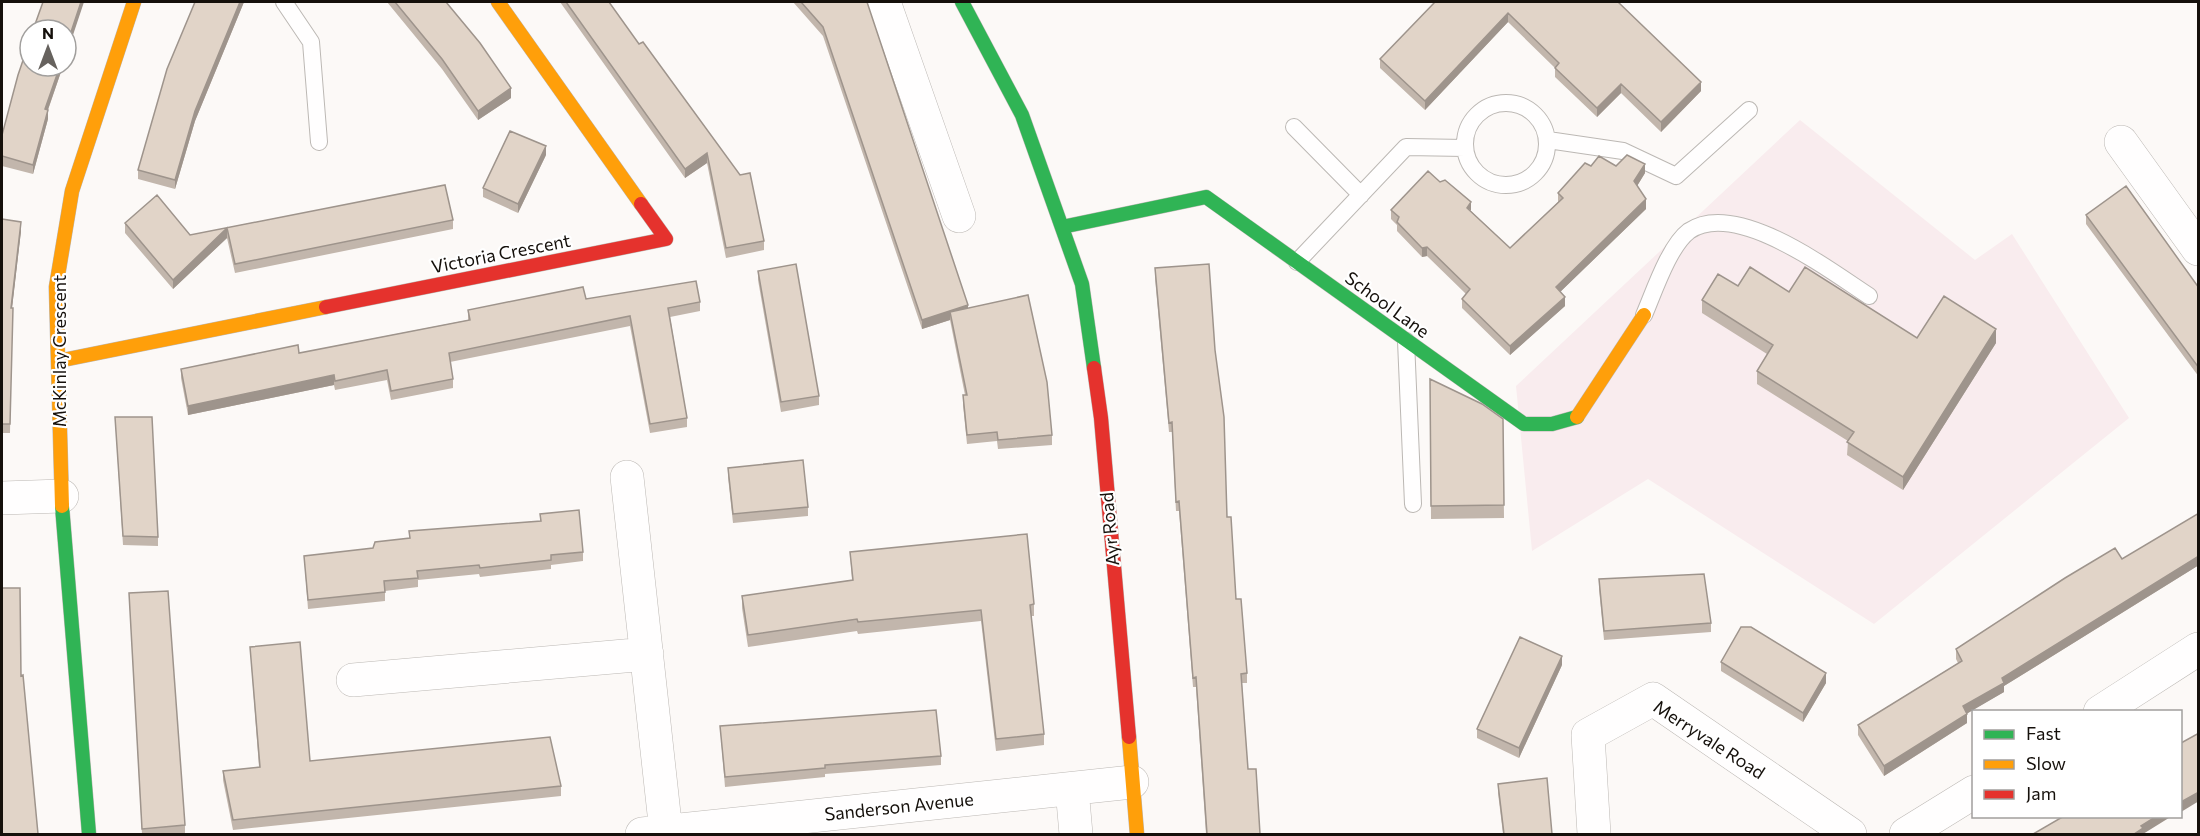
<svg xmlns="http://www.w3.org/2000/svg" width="2200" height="836" viewBox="0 0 2200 836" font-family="Commissioner,sans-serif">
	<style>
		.education { fill: #f9ecee }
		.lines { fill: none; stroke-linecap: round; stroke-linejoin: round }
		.lane-casing { stroke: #bcb8b4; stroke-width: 18 }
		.street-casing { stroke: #bcb8b4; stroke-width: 34 }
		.fast-casing { stroke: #bcb8b4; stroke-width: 15 }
		.slow-casing { stroke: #bcb8b4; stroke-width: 15 }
		.jam-casing { stroke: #bcb8b4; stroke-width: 15 }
		.lane { stroke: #fffefe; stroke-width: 16 }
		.street { stroke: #fffefe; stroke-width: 33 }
		.fast { stroke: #30b455; stroke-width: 14 }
		.slow { stroke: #ff9f0a; stroke-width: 14 }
		.jam { stroke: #e5322d; stroke-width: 14 }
		.wall { fill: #c2b6ac }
		.shaded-wall { fill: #9e948c }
		.building { fill: #e1d4c8; stroke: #9e948c; stroke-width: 1.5 }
		.labels { text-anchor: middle; stroke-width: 4.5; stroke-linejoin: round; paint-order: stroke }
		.street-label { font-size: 18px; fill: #15100b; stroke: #fff }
	</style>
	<rect width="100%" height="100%" fill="#fcf9f7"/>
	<!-- education -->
	<path class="education" d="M 1800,120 L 1975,260 L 2012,234 L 2129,418 L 1874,624 L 1648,479 L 1532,551 L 1516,386 Z"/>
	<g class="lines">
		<!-- lane casing -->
		<g class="lane-casing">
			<path id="lane" d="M 284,2 L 311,42 L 319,142
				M1465 144a41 41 0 1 1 82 0a41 41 0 1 1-82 0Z
				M 1294,127 L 1361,195
				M 1548,140 L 1623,151 L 1676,176 L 1749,110
				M 1297,262 L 1406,147 L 1465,148
				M 1644,315 C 1654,292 1669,246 1689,231 C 1736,199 1829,270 1869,296
				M 1406,341 L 1413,504"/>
		</g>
		<!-- street casing -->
		<g class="street-casing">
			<path id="street" d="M 884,2 L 959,216
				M 2121,142 L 2198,249
				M 627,477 L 666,832
				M 2,498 L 62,496
				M 353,680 L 647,654
				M 2100,712 L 2198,649
				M 1072,789 L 1076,834
				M 642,834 L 1132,782
				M 1594,834 L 1588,735 L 1653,699 L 1850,834
				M 1906,834 L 1974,792"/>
		</g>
		<!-- fast casing -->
		<g class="fast-casing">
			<path id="fast" d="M 962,2 L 1022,115 L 1082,284 L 1094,368
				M 1062,227 L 1206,197 L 1524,424 L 1552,424 L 1577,417
				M 62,506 L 89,834"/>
		</g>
		<!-- slow casing -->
		<g class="slow-casing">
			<path id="slow" d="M 498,2 L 641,204
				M 58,361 L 326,307
				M 1577,417 L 1644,315
				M 62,506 L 56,287 L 72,191 L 134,2
				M 1129,737 L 1137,834"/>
		</g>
		<!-- jam casing -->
		<g class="jam-casing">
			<path id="jam" d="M 326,307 L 666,239 L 641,204
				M 1094,368 L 1101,418 L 1129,737"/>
		</g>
		<!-- lane -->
		<use href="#lane" class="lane"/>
		<!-- street -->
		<use href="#street" class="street"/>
		<!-- fast -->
		<use href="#fast" class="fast"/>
		<!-- slow -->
		<use href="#slow" class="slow"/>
		<!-- jam -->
		<use href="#jam" class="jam"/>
	</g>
	<!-- wall -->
	<path class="wall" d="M 195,2 L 244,2 L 195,121 L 175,189 L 138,179 L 138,170 Z
		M 387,2 L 446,2 L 511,98 L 478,120 L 442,69 Z
		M 560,2 L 609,2 L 764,241 L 764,250 L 726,258 L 707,163 L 685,178 Z
		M 793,2 L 867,2 L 968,308 L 1052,435 L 1052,445 L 998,449 L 997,441 L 967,444 L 963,405 L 963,395 L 965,395 L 950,320 L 922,329 L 823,36 Z
		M 1435,2 L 1618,2 L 1701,91 L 1661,132 L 1621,93 L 1597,117 L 1555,77 L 1555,68 L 1508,22 L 1425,110 L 1380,68 L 1380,59 Z
		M 30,66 L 63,66 L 48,110 L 48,119 L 33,174 L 2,166 L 2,135 Z
		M 546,155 L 518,213 L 483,197 L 483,188 Z
		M 1591,166 L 1616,166 L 1645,173 L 1637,186 L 1646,209 L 1560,292 L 1565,306 L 1510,355 L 1462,308 L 1462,299 L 1466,294 L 1427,256 L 1422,257 L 1397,231 L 1397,225 L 1391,219 L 1391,210 L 1471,211 L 1510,248 L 1558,202 L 1558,193 Z
		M 445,185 L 453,220 L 453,229 L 235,273 L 227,238 L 173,289 L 125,233 L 125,223 L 190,235 Z
		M 2086,215 L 2199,288 L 2199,377 L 2086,224 Z
		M 2,219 L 21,231 L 12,308 L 10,433 L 2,433 Z
		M 1155,268 L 1215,350 L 1227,517 L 1236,599 L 1247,673 L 1247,683 L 1242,683 L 1248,769 L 1260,834 L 1206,834 L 1196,687 L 1193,687 L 1179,511 L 1176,511 L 1172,432 L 1169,432 L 1155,278 Z
		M 758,271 L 819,396 L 819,405 L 781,412 L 758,280 Z
		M 1738,286 L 1789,292 L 1917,338 L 1996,343 L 1903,490 L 1847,455 L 1848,441 L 1757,384 L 1757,371 L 1767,354 L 1702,313 L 1702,300 Z
		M 700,302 L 700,311 L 670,317 L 687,418 L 687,427 L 650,433 L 630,326 L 450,362 L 453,379 L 453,388 L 391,400 L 387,380 L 335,390 L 334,385 L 188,415 L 181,378 L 181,369 L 299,353 L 468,320 L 468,310 Z
		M 1430,379 L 1503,419 L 1504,518 L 1431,519 Z
		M 115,417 L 158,537 L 158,546 L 123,545 Z
		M 728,468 L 808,507 L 808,516 L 733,523 L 728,477 Z
		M 2199,513 L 2199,565 L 2004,686 L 2004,692 L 1967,713 L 1967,723 L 1884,776 L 1858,735 L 1858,725 L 1958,663 L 1956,659 L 1956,649 L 2122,559 Z
		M 540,514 L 583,552 L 583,561 L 551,565 L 551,569 L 480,577 L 479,574 L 418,580 L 418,587 L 385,591 L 385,601 L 308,609 L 304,556 L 373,548 L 409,538 L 409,531 L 540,521 Z
		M 850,552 L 1034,604 L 1034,616 L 1031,616 L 1044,734 L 1044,745 L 996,751 L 981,621 L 858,634 L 857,631 L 748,647 L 742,608 L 742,596 L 852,580 Z
		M 1599,579 L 1711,623 L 1711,632 L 1604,640 L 1599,589 Z
		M 129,593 L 185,825 L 185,834 L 142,834 Z
		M 250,647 L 310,761 L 561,786 L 561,796 L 233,830 L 223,780 L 223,771 L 259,767 Z
		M 1721,662 L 1826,683 L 1803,722 L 1721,671 Z
		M 1562,665 L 1519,758 L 1477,738 L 1477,729 Z
		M 720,726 L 941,756 L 941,765 L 825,774 L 825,777 L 725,787 Z
		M 1498,784 L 1552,834 L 1503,834 L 1498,793 Z"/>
	<!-- shaded-wall -->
	<path class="shaded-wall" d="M 81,2 L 84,2 L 66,56 L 66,47 Z
		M 240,2 L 244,2 L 195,121 L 175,189 L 175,180 L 195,111 Z
		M 1508,13 L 1508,22 L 1425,110 L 1425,101 Z
		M 60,66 L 63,66 L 45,118 L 45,109 Z
		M 1701,82 L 1701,91 L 1661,132 L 1661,122 Z
		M 1621,84 L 1621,93 L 1597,117 L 1597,108 Z
		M 511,88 L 511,98 L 478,120 L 478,111 Z
		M 48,110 L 48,119 L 33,174 L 33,165 Z
		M 546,146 L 546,155 L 518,213 L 518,204 Z
		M 707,153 L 707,163 L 685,178 L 685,169 Z
		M 1645,164 L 1645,173 L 1634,191 L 1634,181 Z
		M 1646,199 L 1646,209 L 1556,296 L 1556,287 Z
		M 1471,202 L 1471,211 L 1467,208 Z
		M 21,222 L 21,231 L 11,317 L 11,308 Z
		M 227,228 L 227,238 L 173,289 L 173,280 Z
		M 1427,247 L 1427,256 L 1422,257 L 1422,248 Z
		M 1565,297 L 1565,306 L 1510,355 L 1510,346 Z
		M 968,305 L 968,314 L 950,312 L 950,320 L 922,329 L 922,320 Z
		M 1996,329 L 1996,343 L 1903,490 L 1903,477 Z
		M 334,375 L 334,385 L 188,415 L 188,406 Z
		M 2199,556 L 2199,565 L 2004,686 L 2004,692 L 1963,716 L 1963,706 L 2002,678 Z
		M 1562,656 L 1562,665 L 1519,758 L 1519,748 Z
		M 1826,673 L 1826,683 L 1803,722 L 1803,713 Z
		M 1967,714 L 1967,723 L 1884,776 L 1884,766 Z
		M 2199,792 L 2199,801 L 2181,812 L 2181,802 Z
		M 2157,816 L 2172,816 L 2143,834 L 2134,834 L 2141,826 Z"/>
	<!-- building -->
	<path class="building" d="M 43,2 L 81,2 L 66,47 L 66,30 L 33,30 Z
		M 195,2 L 240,2 L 195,111 L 175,180 L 138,170 L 167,69 Z
		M 395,2 L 446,2 L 480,43 L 511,88 L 478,111 L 442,59 Z
		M 566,2 L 609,2 L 639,44 L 643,42 L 740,175 L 750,173 L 764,241 L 726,248 L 707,153 L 685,169 Z
		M 801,2 L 867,2 L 968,305 L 922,320 L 823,27 Z
		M 1435,2 L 1618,2 L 1701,82 L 1661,122 L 1621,84 L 1597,108 L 1555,68 L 1559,63 L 1508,13 L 1425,101 L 1380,59 Z
		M 30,40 L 30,66 L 60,66 L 45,109 L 48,110 L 33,165 L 2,156 L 2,135 L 18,75 Z
		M 510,131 L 546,146 L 518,204 L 483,188 Z
		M 1627,155 L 1645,164 L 1634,181 L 1646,199 L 1556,287 L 1565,297 L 1510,346 L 1462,299 L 1470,289 L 1427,247 L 1422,248 L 1397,222 L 1399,217 L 1391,210 L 1428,171 L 1440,182 L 1445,180 L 1471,202 L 1467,208 L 1510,248 L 1563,198 L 1558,193 L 1585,163 L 1591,166 L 1599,156 L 1616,166 Z
		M 445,185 L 453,220 L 235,264 L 227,228 L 173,280 L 125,223 L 157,195 L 190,235 Z
		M 2126,186 L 2199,288 L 2199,368 L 2086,215 Z
		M 2,219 L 21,222 L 11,308 L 13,308 L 10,424 L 2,424 Z
		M 796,264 L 819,396 L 781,402 L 758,271 Z
		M 1209,264 L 1215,350 L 1224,417 L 1227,517 L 1231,517 L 1236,599 L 1241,599 L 1247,673 L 1241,674 L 1248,769 L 1256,769 L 1260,834 L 1207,834 L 1196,677 L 1193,678 L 1179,501 L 1176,502 L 1172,422 L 1169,423 L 1155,268 Z
		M 1750,267 L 1789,292 L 1805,267 L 1917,338 L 1944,296 L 1996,329 L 1903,477 L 1847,442 L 1854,432 L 1757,371 L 1773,345 L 1702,300 L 1718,274 L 1738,286 Z
		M 696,281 L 700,302 L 668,308 L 687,418 L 650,424 L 630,316 L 449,353 L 453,379 L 391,391 L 387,370 L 335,381 L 334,375 L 188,406 L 181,369 L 298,345 L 299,353 L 470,320 L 468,310 L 583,287 L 586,299 Z
		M 1028,295 L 1047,382 L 1052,435 L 998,440 L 997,432 L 967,435 L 963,395 L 967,395 L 950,312 Z
		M 1430,379 L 1482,404 L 1503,419 L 1504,505 L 1431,506 Z
		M 115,417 L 152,417 L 158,537 L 123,536 Z
		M 803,460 L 808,507 L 733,514 L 728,468 Z
		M 579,510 L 583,552 L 551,555 L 551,560 L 480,568 L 479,565 L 417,571 L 418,578 L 384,581 L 385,592 L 308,600 L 304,556 L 373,548 L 375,542 L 410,538 L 409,531 L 541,521 L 540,514 Z
		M 2199,513 L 2199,556 L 2002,678 L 2004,683 L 1963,706 L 1967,714 L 1884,766 L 1858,725 L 1962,661 L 1956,649 L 2065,578 L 2115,548 L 2122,559 Z
		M 1027,534 L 1034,604 L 1030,605 L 1044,734 L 996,739 L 981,610 L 858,622 L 857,619 L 748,635 L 742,596 L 853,580 L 850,552 Z
		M 1704,574 L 1711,623 L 1604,631 L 1599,579 Z
		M 2,588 L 20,588 L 21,676 L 23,675 L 38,834 L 2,834 Z
		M 168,591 L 185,825 L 142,829 L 129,593 Z
		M 1741,627 L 1751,627 L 1826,673 L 1803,713 L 1721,662 Z
		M 1520,637 L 1562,656 L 1519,748 L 1477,729 Z
		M 300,642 L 310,761 L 550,737 L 561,786 L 233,820 L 223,771 L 260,767 L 250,647 Z
		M 936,710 L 941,756 L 825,765 L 825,768 L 725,777 L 720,726 Z
		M 2199,733 L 2199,792 L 2181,802 L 2181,743 Z
		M 1547,778 L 1552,834 L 1504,834 L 1498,784 Z
		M 2064,816 L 2157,816 L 2141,826 L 2143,828 L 2134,834 L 2033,834 Z"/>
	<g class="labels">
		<!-- street labels -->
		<g class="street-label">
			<text transform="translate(501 254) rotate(-11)" y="6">Victoria Crescent</text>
			<text transform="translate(1387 305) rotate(36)" y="6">School Lane</text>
			<text transform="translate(60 351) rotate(-90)" y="6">McKinlay Crescent</text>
			<text transform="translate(1110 529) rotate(-95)" y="6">Ayr Road</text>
			<text transform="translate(1709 740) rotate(33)" y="6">Merryvale Road</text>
			<text transform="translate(899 807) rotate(-6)" y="6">Sanderson Avenue</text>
		</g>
	</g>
	<!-- border -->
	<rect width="2200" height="836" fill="none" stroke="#15100b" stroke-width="6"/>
	<!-- legend -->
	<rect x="1972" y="710" width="210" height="108" fill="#ffffff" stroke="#a19f9d" stroke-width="1.5"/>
	<rect x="1984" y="730" width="30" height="9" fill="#30b455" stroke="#a19f9d" stroke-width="1.5"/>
	<text x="2026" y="740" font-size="18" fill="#15100b">Fast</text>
	<rect x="1984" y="760" width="30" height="9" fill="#ff9f0a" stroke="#a19f9d" stroke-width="1.5"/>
	<text x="2026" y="770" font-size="18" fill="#15100b">Slow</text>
	<rect x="1984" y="790" width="30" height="9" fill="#e5322d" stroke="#a19f9d" stroke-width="1.5"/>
	<text x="2026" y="800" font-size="18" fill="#15100b">Jam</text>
	<!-- north arrow -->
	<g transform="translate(48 48)"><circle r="28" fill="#ffffff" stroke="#a19f9d" stroke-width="1.5"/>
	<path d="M0-4.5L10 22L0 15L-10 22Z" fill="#66625e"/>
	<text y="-9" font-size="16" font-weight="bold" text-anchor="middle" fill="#15100b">N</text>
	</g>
</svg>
